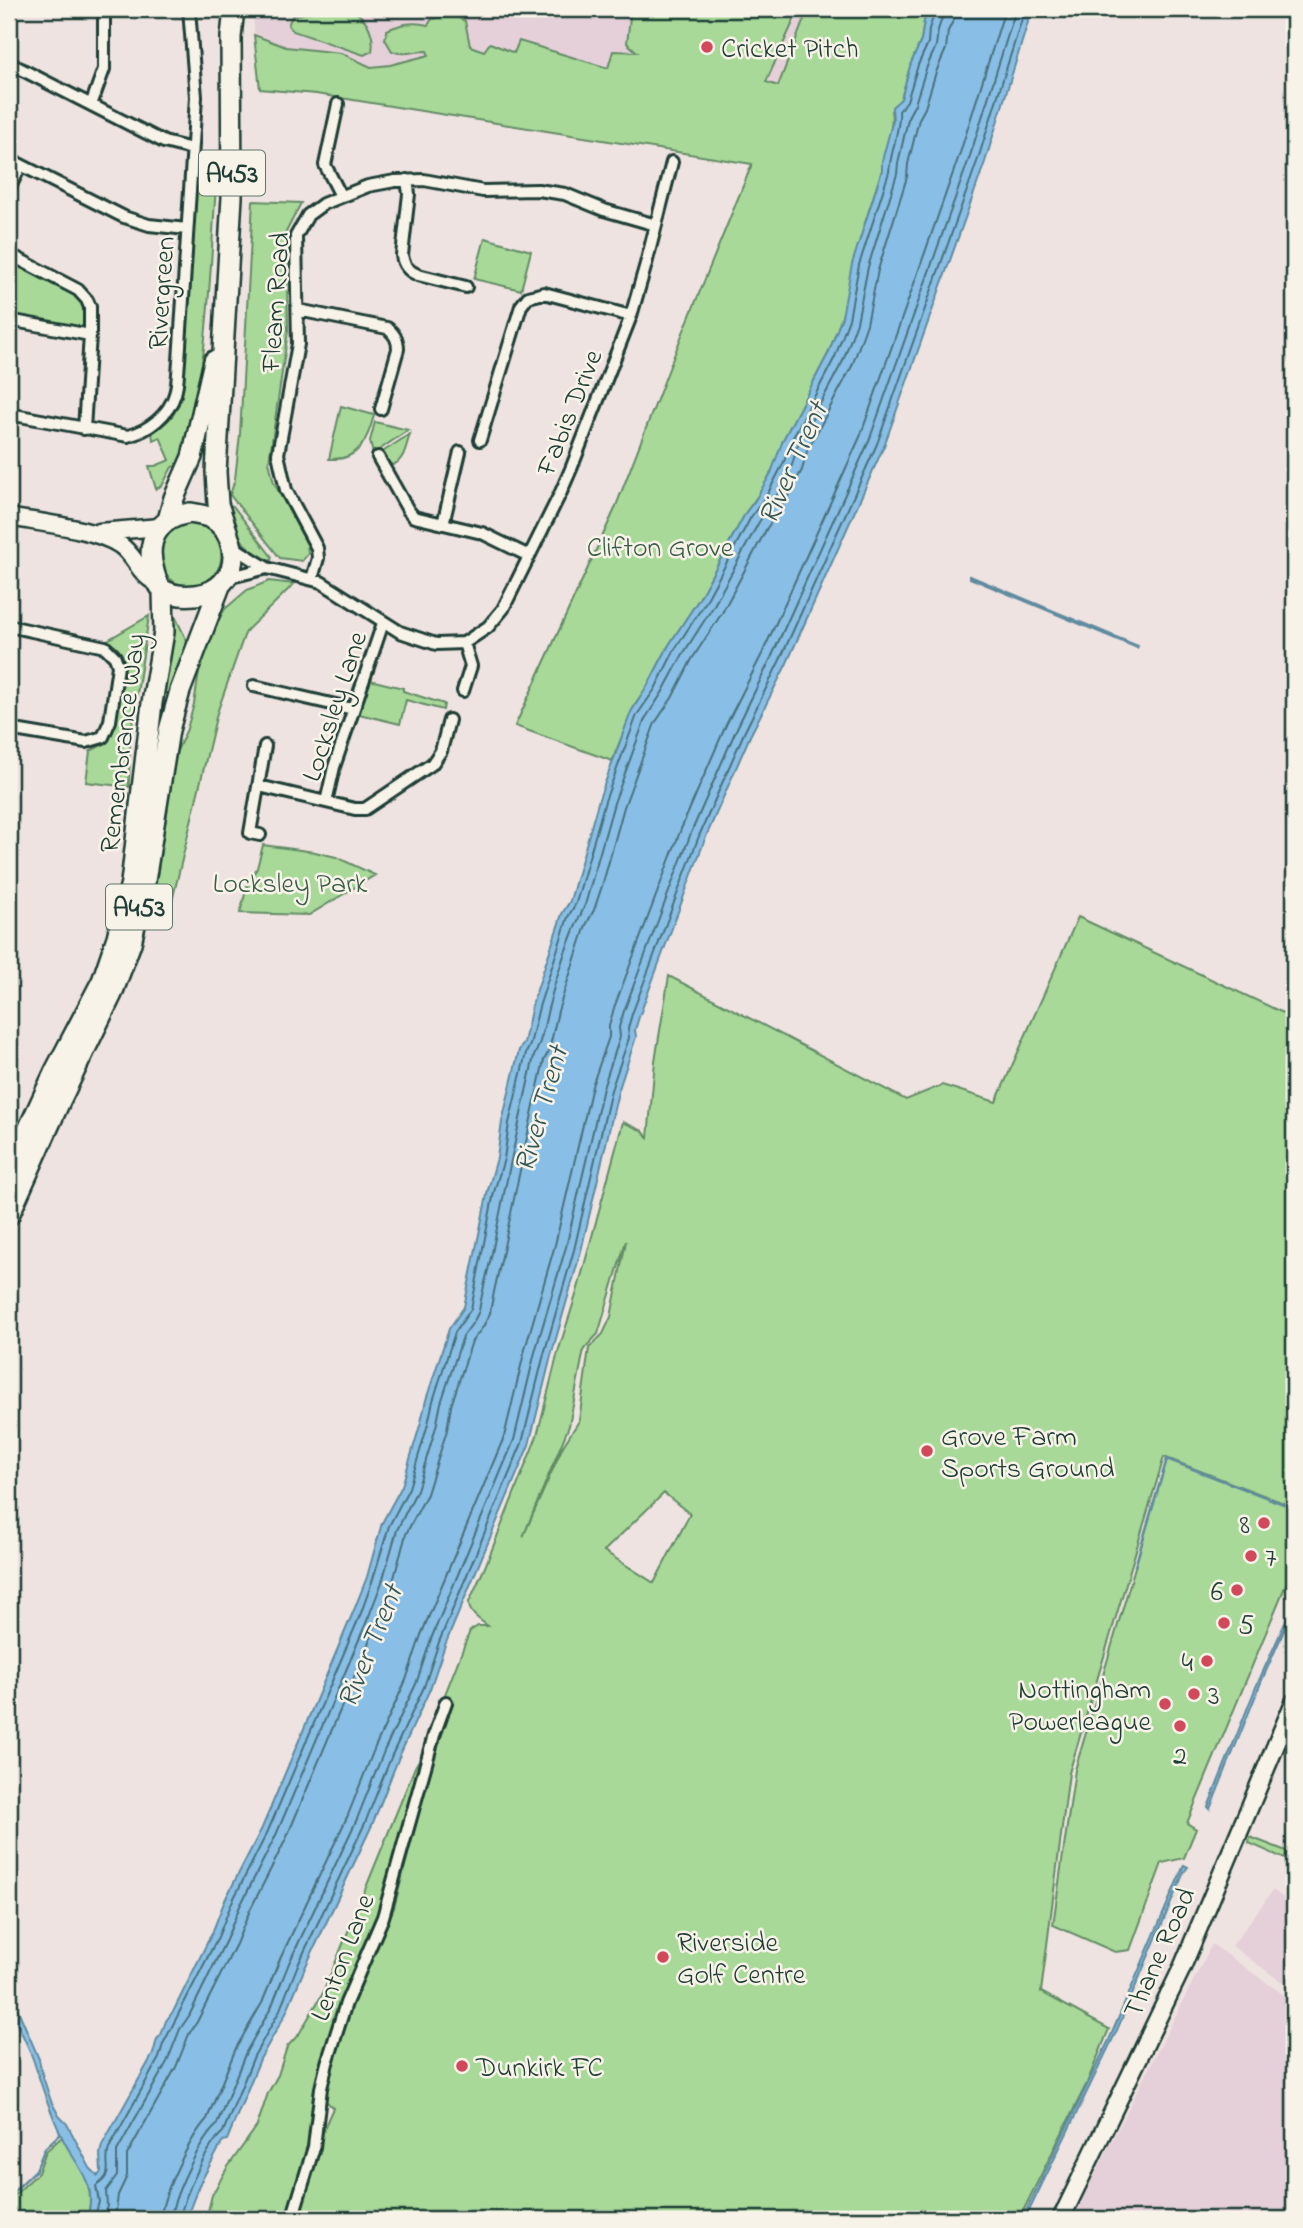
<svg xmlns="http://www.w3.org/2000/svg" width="1303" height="2228" viewBox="0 0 1303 2228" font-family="'Indie Flower',sans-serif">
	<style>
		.built { fill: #e5d0d9 }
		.green { fill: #a8d999; stroke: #648b66; stroke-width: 2; fill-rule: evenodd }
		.water { fill: #89bfe6; stroke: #5f8b9f; stroke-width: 2 }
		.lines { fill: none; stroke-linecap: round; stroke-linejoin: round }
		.shore { stroke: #49717b; stroke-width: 2 }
		.stream { stroke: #5f8b9f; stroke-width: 2.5 }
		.street-casing { stroke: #1f3d34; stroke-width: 16 }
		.secondary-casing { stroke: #1f3d34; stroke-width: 21 }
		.highway-casing { stroke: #1f3d34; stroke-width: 24 }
		.street { stroke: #f7f3e8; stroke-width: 10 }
		.secondary { stroke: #f7f3e8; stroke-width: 16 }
		.highway { stroke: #f7f3e8; stroke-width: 19 }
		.poi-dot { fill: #d1495b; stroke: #f7f3e8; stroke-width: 2.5 }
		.labels { text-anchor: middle; stroke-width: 5; stroke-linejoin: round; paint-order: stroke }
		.shield { fill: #f7f3e8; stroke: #60746a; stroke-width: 2 }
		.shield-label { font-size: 26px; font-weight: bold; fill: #1f3d34 }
		.poi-label { font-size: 28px; fill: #1f3d34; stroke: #f7f3e8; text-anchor: start }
		.street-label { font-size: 28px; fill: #1f3d34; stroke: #f7f3e8 }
		.park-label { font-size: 28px; fill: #3a5c48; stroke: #f7f3e8 }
		.water-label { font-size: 30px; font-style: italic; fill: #345758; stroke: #f7f3e8 }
	</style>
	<rect width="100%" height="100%" fill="#efe3e1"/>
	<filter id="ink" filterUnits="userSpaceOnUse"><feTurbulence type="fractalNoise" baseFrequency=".0143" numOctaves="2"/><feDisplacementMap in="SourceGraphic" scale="14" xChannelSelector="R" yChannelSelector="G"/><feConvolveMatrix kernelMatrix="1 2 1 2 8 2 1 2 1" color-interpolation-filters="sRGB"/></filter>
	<g filter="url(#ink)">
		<!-- built -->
		<path class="built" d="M 253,9 L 808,9 L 778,86 L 316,94 L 260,89 L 255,49 Z
			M 1273,1890 L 1294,1906 L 1294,1982 L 1290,1988 L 1232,1946 Z
			M 1212,1944 L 1294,2002 L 1294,2219 L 1072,2219 Z"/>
		<!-- green -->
		<path class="green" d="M 323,9 C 332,9 345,7 353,11 C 368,18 375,36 372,51 L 364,55 L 293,31 L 288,25 L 292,16 Z
			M 631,9 L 799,9 L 766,82 L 778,86 L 808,9 L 930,9 L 924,21 L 921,41 L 911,63 L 901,99 L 891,111 C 895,128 882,152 882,170 L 864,226 L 842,317 L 828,354 L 783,440 L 778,459 L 762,490 L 746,512 L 699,599 L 669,645 L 648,685 L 635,704 L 612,761 L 515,726 L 614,511 L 680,340 L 752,164 L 316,94 L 260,89 L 254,35 L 286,47 L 341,53 L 371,67 L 390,65 L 429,55 L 427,51 C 413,51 405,56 392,51 L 385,39 L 387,30 C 401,24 412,21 428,25 L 432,19 L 454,15 L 465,21 L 470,46 L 484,51 L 490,43 L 514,53 L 519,41 L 608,68 L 613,51 L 637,52 L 627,43 Z
			M 195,187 L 216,187 C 209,279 209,378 179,465 L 172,467 L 162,486 L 156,489 L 149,466 L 155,466 L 170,460 L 160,437 L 153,440 L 152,432 C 176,419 178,409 183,383 Z
			M 253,201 L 301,203 L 286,232 L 288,331 L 269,462 L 274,483 L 307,544 L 308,554 L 302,561 L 280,558 L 230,495 L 235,479 L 240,434 Z
			M 485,238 L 531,251 L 521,290 L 474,279 Z
			M 9,258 L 81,297 L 87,310 L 85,330 L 9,315 Z
			M 341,406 L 374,415 C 368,439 359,461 329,459 Z
			M 375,422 L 408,430 L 373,454 L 370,441 Z
			M 410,434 C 406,445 405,460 393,465 L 386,462 L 381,453 Z
			M 228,505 L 233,506 L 272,557 L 271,560 L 269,561 C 240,547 237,535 228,505 Z
			M 184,522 C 200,523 214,527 219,543 C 237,594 141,610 166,532 Z
			M 269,581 L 294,584 L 247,630 L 244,636 L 217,713 L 170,910 L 152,908 L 176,753 L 187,729 L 194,704 L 201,660 L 207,645 L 216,624 L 225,609 L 247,590 Z
			M 173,615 L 175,616 L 186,639 L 190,641 L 104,989 Z
			M 149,616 L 130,740 L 129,787 L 86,782 L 90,751 C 97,748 105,745 109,739 C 118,725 121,681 125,663 C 121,650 117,646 106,641 Z
			M 370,680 L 403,688 L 403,691 L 444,704 L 443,710 L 406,700 L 400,724 L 359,714 Z
			M 263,845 L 315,852 L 336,857 L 375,875 L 309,915 L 240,913 L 248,883 L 257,868 Z
			M 1078,917 L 1294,1018 L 1294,1507 L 1164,1457 L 1069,1773 L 1041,1992 L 1109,2029 L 1087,2083 L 1019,2219 L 299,2219 L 325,2126 L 333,2108 L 324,2099 L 327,2080 L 345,2020 L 394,1908 L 432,1763 L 454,1701 L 444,1697 L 470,1631 L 478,1626 L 488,1626 C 480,1620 468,1613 469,1602 L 485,1567 L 537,1436 L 558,1352 L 577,1292 L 623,1122 L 643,1131 L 648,1138 L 655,1061 L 669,976 L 906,1100 L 942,1085 L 996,1102 ZM 626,1241 L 611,1317 L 603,1334 L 589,1348 L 579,1421 L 563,1446 L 523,1537 L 569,1426 L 584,1349 L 598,1334 ZM 664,1493 L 690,1514 L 654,1583 L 604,1551 Z
			M 1167,1459 L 1294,1508 L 1294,1565 L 1187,1823 L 1196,1829 L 1184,1858 L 1162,1863 L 1130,1950 L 1115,1952 L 1053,1925 L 1075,1770 Z
			M 428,1744 L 378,1918 L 341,2008 L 311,2139 L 290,2219 L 206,2219 L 212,2195 L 227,2168 L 257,2126 L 268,2093 L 278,2075 L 287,2047 L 299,2034 L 323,1993 L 415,1767 Z
			M 1250,1837 L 1294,1854 L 1294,1863 L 1249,1843 Z
			M 62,2137 C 78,2163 99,2188 86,2219 L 9,2219 L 9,2200 L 38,2173 L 46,2151 Z"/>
		<!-- water -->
		<path class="water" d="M 930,9 L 1032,9 L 985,162 L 884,446 L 786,665 L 750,736 L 705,839 L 639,1017 L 635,1030 L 636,1037 L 618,1092 L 581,1251 L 551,1356 L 529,1445 L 445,1645 L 430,1689 L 399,1757 L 372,1825 L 304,1970 L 285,2015 L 260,2059 L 229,2135 L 227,2140 L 223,2141 L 199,2185 L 186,2219 L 86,2219 C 101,2184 74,2165 61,2135 C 51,2113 42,2088 35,2065 C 27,2038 9,2017 9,1989 L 39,2059 L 42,2074 L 51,2101 L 59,2116 L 67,2124 L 90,2168 L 98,2176 L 101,2172 L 100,2154 L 102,2145 L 153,2054 L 157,2039 L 161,2035 L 166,2021 L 174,2010 L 212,1933 L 225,1900 L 262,1828 L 354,1610 L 367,1577 L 382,1523 L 402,1486 L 421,1422 L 426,1400 L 449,1329 L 464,1307 L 488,1190 L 497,1158 L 502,1122 L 519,1050 L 524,1043 L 532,1005 L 562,914 L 570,901 L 599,799 L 631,712 L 648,685 L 669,645 L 699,599 L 746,512 L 754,502 L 771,473 L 783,440 L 828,354 L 842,317 L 852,264 L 882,170 L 882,161 L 893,120 L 892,107 L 901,99 L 911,63 L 921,41 L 924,21 Z
			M 970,576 L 1138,646 L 1137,648 L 970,578 Z
			M 1294,1603 L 1294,1608 L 1262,1680 L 1210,1809 L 1208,1807 L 1256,1687 Z
			M 1184,1865 L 1188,1867 L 1184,1872 L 1117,2030 L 1025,2219 L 1022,2219 L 1109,2040 Z"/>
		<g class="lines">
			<!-- shore -->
			<path class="shore" d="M 94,2219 L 99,2202 L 96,2186 C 116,2173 103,2167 109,2148 L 159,2058 L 163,2044 L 218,1937 L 232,1902 L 268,1831 L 361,1613 L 373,1579 L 389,1526 L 409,1488 L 428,1424 L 433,1401 L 455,1332 L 471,1309 L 494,1192 L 504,1159 L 509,1123 L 526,1053 L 530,1045 L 539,1007 L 568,917 L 576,903 L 605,801 L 637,715 L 655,689 L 675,649 L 705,603 L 751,517 L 768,493 L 784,462 L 790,443 L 835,357 L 849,319 L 859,265 L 889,172 C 890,153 901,128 899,111 L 907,101 L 918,65 L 928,43 L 929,29 L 936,9
				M 103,2219 L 107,2206 L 106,2191 L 117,2176 L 117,2151 L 167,2062 L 180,2029 L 189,2016 L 226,1940 L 240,1906 L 276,1835 L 369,1616 L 382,1582 L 397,1530 L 417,1490 L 436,1427 L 441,1403 L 463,1336 L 474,1321 L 479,1311 C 482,1291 488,1272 492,1253 C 505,1187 519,1122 534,1056 C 542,1042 544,1025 548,1009 C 556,976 570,936 585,905 L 614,803 L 645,719 L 662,693 L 683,654 L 713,607 L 759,522 L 776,497 L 792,465 L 797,447 L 843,361 L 857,322 L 868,267 L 897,174 L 898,163 L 909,115 L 915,104 L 926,69 L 936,46 L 938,30 L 945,9
				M 115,2219 L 118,2195 L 127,2176 L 127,2155 L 176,2067 L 189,2034 L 197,2022 L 236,1944 L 250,1910 L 286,1839 L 378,1620 L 392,1585 L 406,1534 L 427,1494 L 447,1430 L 451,1406 L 472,1341 L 483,1327 L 490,1313 C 493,1294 498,1275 502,1256 C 516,1190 529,1126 544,1060 L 549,1051 L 558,1011 L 586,925 L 594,910 L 603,883 L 624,807 L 655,723 L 672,698 L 692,659 L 722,613 L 767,528 L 785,502 L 802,470 L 807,451 L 852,366 L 867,324 L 878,270 L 907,177 L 908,164 L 919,119 L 925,108 L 936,72 L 946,49 L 948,31 L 954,19 L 955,9
				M 161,2219 C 161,2196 191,2136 207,2119 L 236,2048 L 262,2003 L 280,1959 L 348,1815 L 375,1747 L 406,1680 L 421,1635 L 504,1437 L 525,1349 L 555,1245 L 592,1086 L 609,1037 L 609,1026 L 614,1008 L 681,829 L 726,725 L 762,654 L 860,437 L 960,153 L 1005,9
				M 171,2219 C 172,2199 200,2140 216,2126 L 246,2052 L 271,2008 L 289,1963 L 357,1819 L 384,1751 L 416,1684 L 431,1639 L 514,1440 L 535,1352 L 566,1247 L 603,1088 L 620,1037 L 619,1027 L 624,1011 L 691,833 L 736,730 L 771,658 L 869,441 L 970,156 L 1016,9
				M 180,2219 C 182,2200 208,2144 223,2132 L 254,2056 L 279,2012 L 297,1967 L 365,1823 L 392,1755 L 424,1687 L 439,1642 L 522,1443 L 544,1354 L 574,1250 L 611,1090 L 629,1038 L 628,1028 L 632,1014 L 699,836 L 744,733 L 779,662 L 877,444 L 978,159 L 1025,9"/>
			<!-- stream -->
			<path class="stream" d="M 1135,1566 L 1167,1459 L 1294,1508
				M 9,2196 L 36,2170 L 45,2148 L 60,2134"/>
			<!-- street casing -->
			<g class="street-casing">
				<path id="street" d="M 9,63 L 164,142 L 192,149
					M 338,104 L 325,165 L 341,196
					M 91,105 L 104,69 L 104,9
					M 9,159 L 124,217 L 149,225 L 187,229
					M 407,180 L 409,194 L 402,255 C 403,265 408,271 418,275 L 466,287
					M 9,189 L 21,165
					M 9,254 L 78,290 L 87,300 L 90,307 L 90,335 L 84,429
					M 298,310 L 387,328 C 395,334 398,340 398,349 L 381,409
					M 9,320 L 90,335
					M 9,414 L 128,436 C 148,431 169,415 175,394 C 178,384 178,371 179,361 L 196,97 L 189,9
					M 480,440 L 521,306 L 528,297 L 544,293 L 631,316
					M 378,457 L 408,510 L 414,517 L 482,533 L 529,556
					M 443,524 L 460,452
					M 232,546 L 267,568 L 321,582 L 400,632 L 436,644 L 464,643 L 488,627 L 503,609 L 561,492 L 571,469 L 631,316 L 646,264 L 672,162
					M 227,578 L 267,568
					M 312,579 L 318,558 L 317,548 L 286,490 L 278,454 L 298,344 L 296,236 L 308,215 L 323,204 L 368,186 L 395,181 L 424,180 L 483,191 L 538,190 L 565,194 L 604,210 L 656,225
					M 9,626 L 105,647 L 115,657 L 118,666 L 110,721 L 103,737 L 86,742 L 9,729
					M 254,686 L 353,709
					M 463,691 L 471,666 L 464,643
					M 259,786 L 355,809 L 365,809 L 432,764 L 441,751 L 449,720
					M 326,802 L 334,767 L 383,623
					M 260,835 L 250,833 L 265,746
					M 292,2219 L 314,2147 L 321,2088 L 327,2063 L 346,2003 L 383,1917 L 434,1735 L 446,1702"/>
			</g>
			<!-- secondary casing -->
			<g class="secondary-casing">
				<path id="secondary" d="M 9,517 C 40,523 94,528 120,545 C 136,556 138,574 157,583
					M 99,532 L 160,527
					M 1061,2219 L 1181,1970 L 1294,1702"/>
			</g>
			<!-- highway casing -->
			<g class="highway-casing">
				<path id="highway" d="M 190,513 C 197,514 204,515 211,518 C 233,530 241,563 223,582 C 216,590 205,594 195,595 C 185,596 172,595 163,590 C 157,585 156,578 154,571 C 145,540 158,518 190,513 Z
					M 168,520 L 174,498 L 192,457 L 214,361
					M 228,534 L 218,504 L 216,472 L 232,197 L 231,37 L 234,9
					M 9,1171 L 55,1071 L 102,981 L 117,937 L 131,883 L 152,703 L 164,632 L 163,590
					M 9,1215 L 60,1101 L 112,994 L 131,943 L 145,881 L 169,730 L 180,691 L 220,586"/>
			</g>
			<!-- street -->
			<use href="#street" class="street"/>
			<!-- secondary -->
			<use href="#secondary" class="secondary"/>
			<!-- highway -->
			<use href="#highway" class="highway"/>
		</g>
	</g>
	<!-- markers -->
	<g class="poi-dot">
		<circle cx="707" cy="47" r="7"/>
		<circle cx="927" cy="1451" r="7"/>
		<circle cx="1264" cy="1523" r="7"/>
		<circle cx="1251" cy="1556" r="7"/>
		<circle cx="1237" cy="1590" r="7"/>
		<circle cx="1224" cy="1623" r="7"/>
		<circle cx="1207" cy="1661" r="7"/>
		<circle cx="1194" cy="1694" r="7"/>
		<circle cx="1165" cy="1704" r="7"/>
		<circle cx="1180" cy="1726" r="7"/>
		<circle cx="663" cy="1957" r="7"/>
		<circle cx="462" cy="2066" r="7"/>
	</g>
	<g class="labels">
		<!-- shield labels -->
		<g class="shield">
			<rect x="199" y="150.5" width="66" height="45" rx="5"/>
			<rect x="106" y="884.5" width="66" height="45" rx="5"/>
		</g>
		<g class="shield-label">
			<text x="232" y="182">A453</text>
			<text x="139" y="916">A453</text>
		</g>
		<!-- poi labels -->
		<g class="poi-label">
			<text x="721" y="57">Cricket Pitch</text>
			<text x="941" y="1445">Grove Farm<tspan x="941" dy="32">Sports Ground</tspan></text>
			<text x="1250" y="1533" text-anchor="end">8</text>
			<text x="1265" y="1566">7</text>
			<text x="1223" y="1600" text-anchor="end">6</text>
			<text x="1238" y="1633">5</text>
			<text x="1193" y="1671" text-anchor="end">4</text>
			<text x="1151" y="1698" text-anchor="end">Nottingham<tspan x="1151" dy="32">Powerleague</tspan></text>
			<text x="1208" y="1704">3</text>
			<text x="1180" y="1764" text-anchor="middle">2</text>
			<text x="677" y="1951">Riverside<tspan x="677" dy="32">Golf Centre</tspan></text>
			<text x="476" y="2076">Dunkirk FC</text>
		</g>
		<!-- street labels -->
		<g class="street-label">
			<text transform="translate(160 293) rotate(-86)" y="10">Rivergreen</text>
			<text transform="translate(274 302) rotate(-86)" y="10">Fleam Road</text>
			<text transform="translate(568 412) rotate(-68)" y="10">Fabis Drive</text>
			<text transform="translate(333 706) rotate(-72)" y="10">Locksley Lane</text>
			<text transform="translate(121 743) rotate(-83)" y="10">Remembrance Way</text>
			<text transform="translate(1158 1952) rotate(-66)" y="10">Thane Road</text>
			<text transform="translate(341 1957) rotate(-69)" y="10">Lenton Lane</text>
		</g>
		<!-- park labels -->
		<g class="park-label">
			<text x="660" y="556">Clifton Grove</text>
			<text x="290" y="892">Locksley Park</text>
		</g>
		<!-- water labels -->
		<g class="water-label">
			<text transform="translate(792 463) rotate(-66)" y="10">River Trent</text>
			<text transform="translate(540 1109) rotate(-74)" y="10">River Trent</text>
			<text transform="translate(369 1646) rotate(-68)" y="10">River Trent</text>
		</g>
	</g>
	<!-- margin -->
	<rect width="1303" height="2228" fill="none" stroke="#f7f3e8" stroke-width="35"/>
	<rect x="18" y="18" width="1268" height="2193" fill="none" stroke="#1f3d34" stroke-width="2.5" filter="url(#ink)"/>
</svg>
